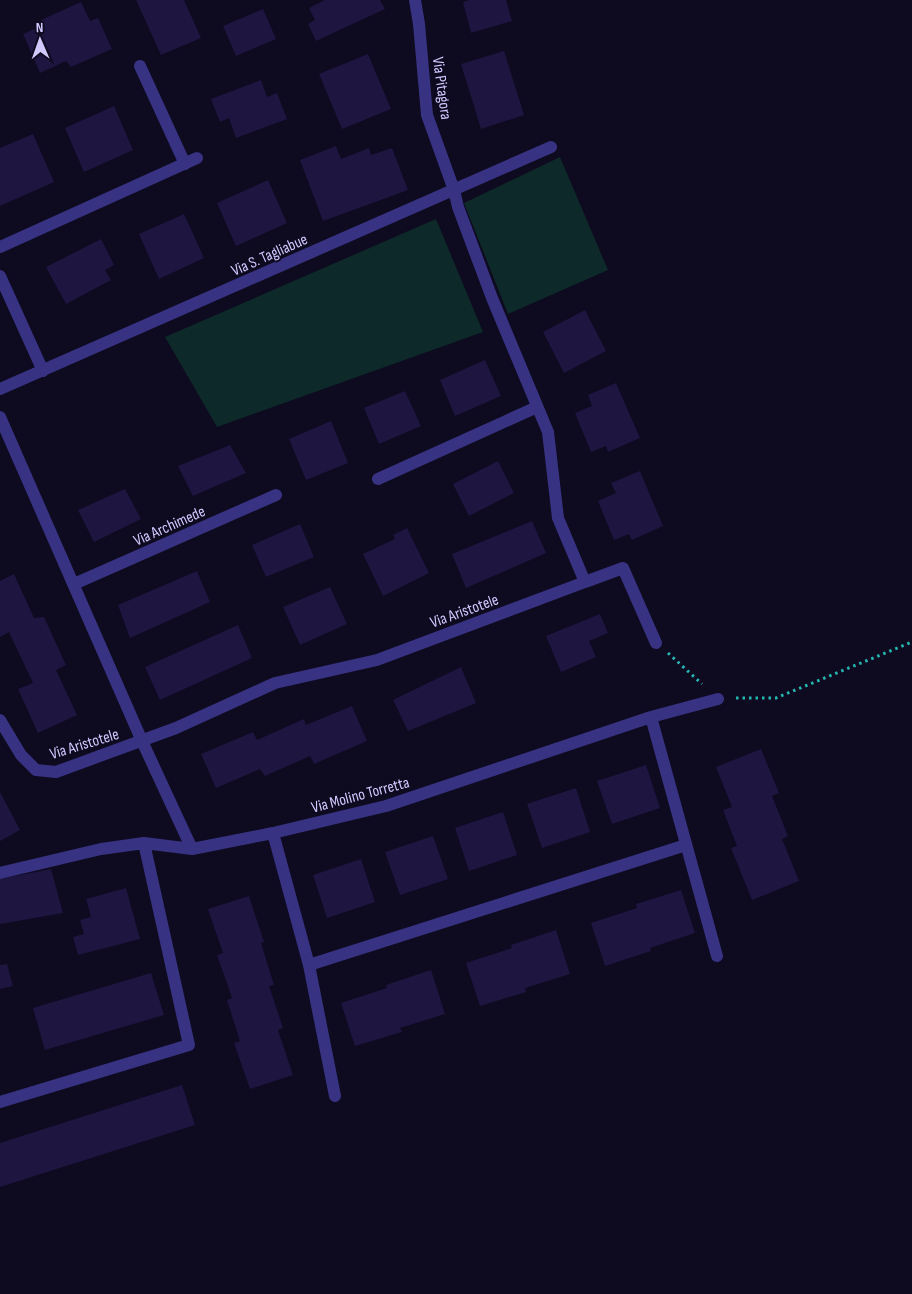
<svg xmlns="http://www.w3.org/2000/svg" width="912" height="1294" viewBox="0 0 912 1294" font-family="'Sofia Sans Condensed',sans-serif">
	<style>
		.green { fill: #0d2929 }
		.building { fill: #1f1541 }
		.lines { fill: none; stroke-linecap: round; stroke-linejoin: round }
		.path { stroke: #24b7b2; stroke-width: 3; stroke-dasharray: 2.5 4; stroke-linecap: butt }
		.minor { stroke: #373281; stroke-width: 12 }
		.labels { text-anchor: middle; stroke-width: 4; stroke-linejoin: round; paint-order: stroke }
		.street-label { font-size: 16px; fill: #d0c8ff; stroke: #0e0a1f }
	</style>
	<rect width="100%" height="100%" fill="#0e0a1f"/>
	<!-- green -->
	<path class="green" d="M 560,157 L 608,270 L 508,314 L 464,203 Z
		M 436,219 L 483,332 L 217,427 L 165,337 Z"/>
	<!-- building -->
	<path class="building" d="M 136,0 L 184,0 L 201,38 L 161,55 Z
		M 325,0 L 380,0 L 385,9 L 316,41 L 308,24 L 315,20 L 309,8 Z
		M 469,0 L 506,0 L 512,21 L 471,33 L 463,2 Z
		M 81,2 L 90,21 L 98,18 L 112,49 L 71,67 L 66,61 L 40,73 L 23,34 L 43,25 L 41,20 Z
		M 263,9 L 276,39 L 236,56 L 223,26 Z
		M 504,51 L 524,115 L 481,129 L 461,64 Z
		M 368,54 L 391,109 L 342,129 L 319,74 Z
		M 261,80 L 267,97 L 277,93 L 287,119 L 236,138 L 229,118 L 220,122 L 211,99 Z
		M 114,106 L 133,150 L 84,172 L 65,128 Z
		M 33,134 L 54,182 L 0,206 L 0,148 Z
		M 336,146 L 341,159 L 369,148 L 371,155 L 392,148 L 408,190 L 323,221 L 300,160 Z
		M 268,180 L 287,223 L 236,246 L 217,203 Z
		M 184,214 L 204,258 L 159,279 L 139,234 Z
		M 101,239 L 114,265 L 105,270 L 111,280 L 66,304 L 46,267 Z
		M 585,310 L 606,351 L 564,373 L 543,332 Z
		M 485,360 L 501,396 L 455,416 L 440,380 Z
		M 616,383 L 640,438 L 608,452 L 606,446 L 591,452 L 575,413 L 592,406 L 588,395 Z
		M 405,391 L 421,426 L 379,444 L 364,408 Z
		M 331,421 L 348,463 L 306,480 L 289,439 Z
		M 230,445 L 246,473 L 193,496 L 178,466 Z
		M 498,461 L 514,493 L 469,516 L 453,484 Z
		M 640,471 L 663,526 L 632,540 L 629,534 L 614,540 L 598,501 L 616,493 L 611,483 Z
		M 125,489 L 141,519 L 94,542 L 78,510 Z
		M 532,521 L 546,553 L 466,588 L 452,554 Z
		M 300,524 L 314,557 L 266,577 L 252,545 Z
		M 407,528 L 429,573 L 383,596 L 363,554 L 395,539 L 393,535 Z
		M 197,571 L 210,602 L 130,638 L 118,605 Z
		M 14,574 L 34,618 L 44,617 L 66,665 L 56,670 L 77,715 L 38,733 L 18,689 L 33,683 L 9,632 L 0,637 L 0,581 Z
		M 330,587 L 347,624 L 300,645 L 283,607 Z
		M 600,614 L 608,633 L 589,641 L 596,657 L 561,672 L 546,636 Z
		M 238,625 L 252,658 L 160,700 L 145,667 Z
		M 461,667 L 476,703 L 408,731 L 393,700 Z
		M 352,706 L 367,741 L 314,764 L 310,756 L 265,776 L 260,769 L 216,788 L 201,754 L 253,732 L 257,740 L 304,719 L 306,725 Z
		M 761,749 L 779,793 L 772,796 L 788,836 L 782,839 L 799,881 L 752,900 L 731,848 L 737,846 L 723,810 L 732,807 L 716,767 Z
		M 646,765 L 660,808 L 612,824 L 597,781 Z
		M 576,788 L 590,832 L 542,848 L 527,804 Z
		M 0,792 L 20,830 L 0,841 Z
		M 503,812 L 517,855 L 469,871 L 455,828 Z
		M 433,836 L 448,879 L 400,895 L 385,852 Z
		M 361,859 L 375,902 L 327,918 L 313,875 Z
		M 51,869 L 63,913 L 0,924 L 0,879 Z
		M 126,888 L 140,939 L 78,955 L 73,937 L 84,934 L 80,920 L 91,917 L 86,899 Z
		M 681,890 L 695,933 L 650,948 L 651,951 L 605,966 L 591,923 L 637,908 L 636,904 Z
		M 249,896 L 264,942 L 261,943 L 274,985 L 269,986 L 283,1028 L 278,1030 L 293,1075 L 250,1089 L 234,1043 L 240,1041 L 227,1000 L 232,998 L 217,955 L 223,953 L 208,909 Z
		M 556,930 L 570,974 L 525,988 L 526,992 L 480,1006 L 466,963 L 512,948 L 511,945 Z
		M 7,964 L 13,986 L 0,989 L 0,965 Z
		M 431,970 L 445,1014 L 400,1028 L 402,1032 L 355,1046 L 341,1003 L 387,988 L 386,985 Z
		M 151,973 L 164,1015 L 45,1050 L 33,1008 Z
		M 182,1085 L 195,1125 L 0,1187 L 0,1143 Z"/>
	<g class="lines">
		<!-- path -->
		<path class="path" d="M 668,653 L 702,684
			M 736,698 L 776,698 L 912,642"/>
		<!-- minor -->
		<path class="minor" d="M 140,66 L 185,164
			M 0,247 L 197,158
			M 0,276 L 43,371
			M 0,389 L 551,147
			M 0,417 L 142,741 L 192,849
			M 378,479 L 537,407
			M 585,582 L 623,568 L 656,643
			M 74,584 L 276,495
			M 651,717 L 717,956
			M 0,720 L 21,755 L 36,770 L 56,772 L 176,728 L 275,683 L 377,660 L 585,582 L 558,518 L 548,432 L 492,298 L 458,207 L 454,190 L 427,115 L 419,24 L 415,0
			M 273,833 L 309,965 L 335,1096
			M 0,873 L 101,849 L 144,843 L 192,849 L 273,833 L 386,806 L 651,717 L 718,699
			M 309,965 L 686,845
			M 0,1102 L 189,1045 L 144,843"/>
	</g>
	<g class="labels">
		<!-- street labels -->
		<g class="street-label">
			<text transform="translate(443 88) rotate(82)" y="6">Via Pitagora</text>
			<text transform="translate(269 254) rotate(-24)" y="6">Via S. Tagliabue</text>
			<text transform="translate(169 525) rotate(-24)" y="6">Via Archimede</text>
			<text transform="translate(464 610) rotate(-20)" y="6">Via Aristotele</text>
			<text transform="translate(84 743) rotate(-17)" y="6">Via Aristotele</text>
			<text transform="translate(360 794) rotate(-15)" y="6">Via Molino Torretta</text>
		</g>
	</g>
	<!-- north arrow -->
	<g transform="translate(40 40) rotate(358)" stroke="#0e0a1f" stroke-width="4" paint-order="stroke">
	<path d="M0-4L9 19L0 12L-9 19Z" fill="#d0c8ff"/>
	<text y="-8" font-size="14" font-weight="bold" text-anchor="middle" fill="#d0c8ff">N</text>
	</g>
</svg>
